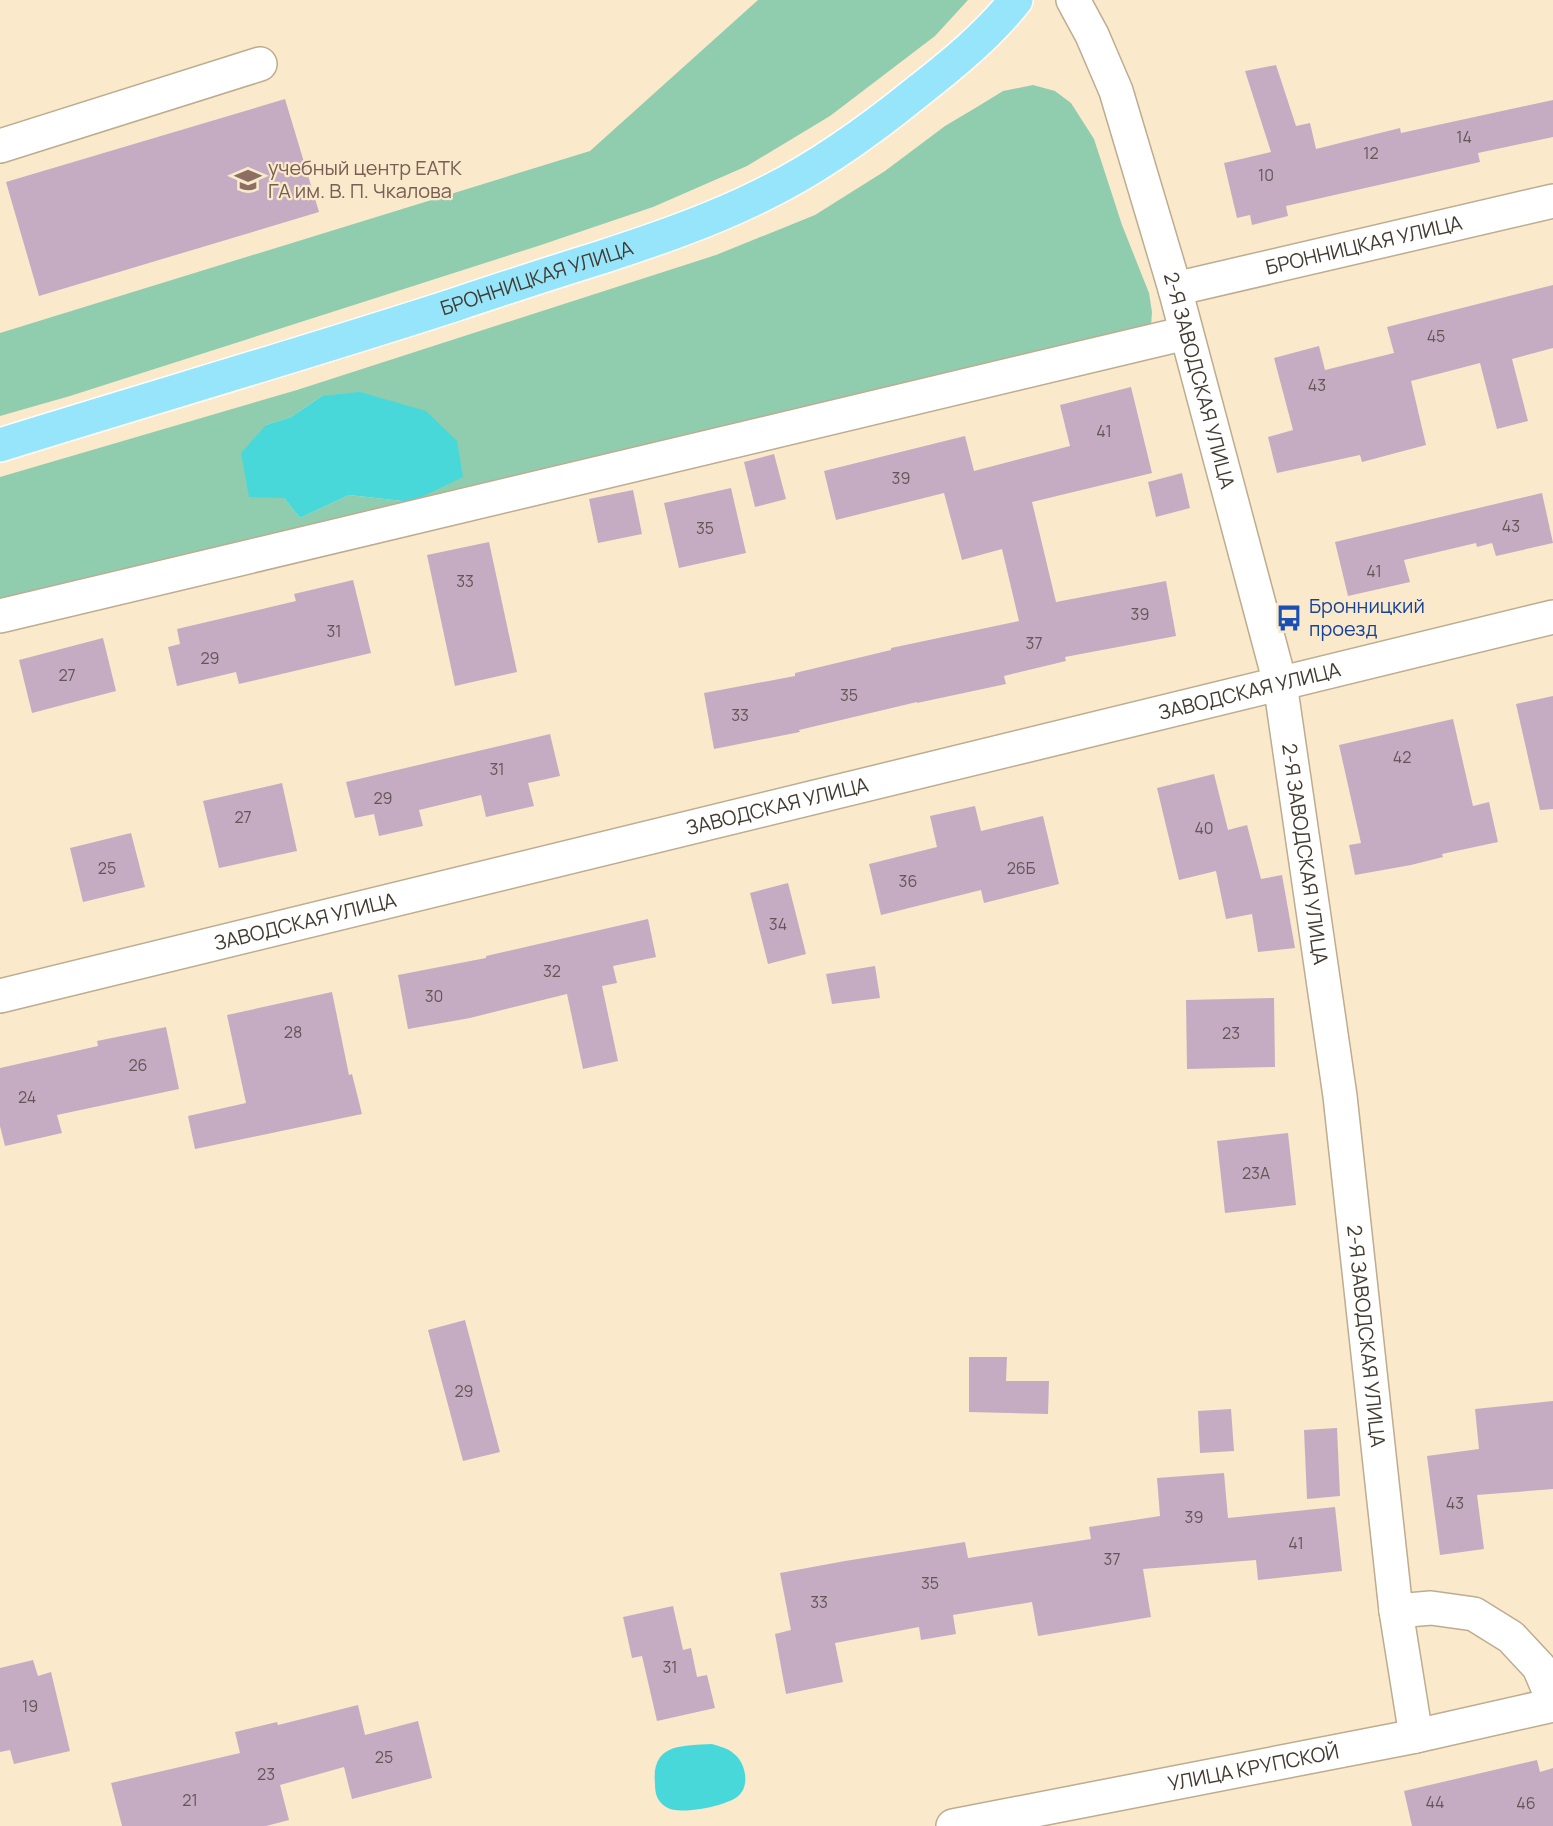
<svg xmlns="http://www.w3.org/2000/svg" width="1553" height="1826" viewBox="0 0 1553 1826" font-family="Manrope,sans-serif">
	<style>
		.green { fill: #8fcdae; fill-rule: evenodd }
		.water { fill: #48d8da }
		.building { fill: #c5acc3 }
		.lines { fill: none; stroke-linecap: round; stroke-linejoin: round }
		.minor-casing { stroke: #bdac90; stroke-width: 36 }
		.major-casing { stroke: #fff; stroke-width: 36 }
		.minor { stroke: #fff; stroke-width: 33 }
		.major { stroke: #97e5fa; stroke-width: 33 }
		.labels { text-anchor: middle; stroke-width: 4.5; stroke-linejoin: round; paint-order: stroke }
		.number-label { font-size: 16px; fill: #635755 }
		.education-label { font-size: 20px; fill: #785e54; stroke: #fbe9cc; text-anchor: start }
		.street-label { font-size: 20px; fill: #423b30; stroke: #fbe9cc }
		.transit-label { font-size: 20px; fill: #164399; stroke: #fbe9cc; text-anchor: start }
	</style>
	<rect width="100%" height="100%" fill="#fbe9cc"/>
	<!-- green -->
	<path class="green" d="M 758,0 L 968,0 L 935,36 L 830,116 L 747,166 L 653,207 L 538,246 L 70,396 L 0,416 L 0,333 L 590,151 Z
		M 1033,85 L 1055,91 L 1071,103 L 1094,139 L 1122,225 L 1149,293 L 1152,312 L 1151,326 L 0,610 L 0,477 L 297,390 L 716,255 L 815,215 L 885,171 L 945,126 L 977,107 L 1003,91 ZM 322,396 L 411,502 L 349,495 L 300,518 L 284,498 L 266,425 L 291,417 Z"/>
	<!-- water -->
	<path class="water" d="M 360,392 L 426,411 L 457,441 L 463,477 L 411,502 L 349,495 L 300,518 L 284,498 L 249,497 L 241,453 L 266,425 L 291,417 L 322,396 Z
		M 712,1744 C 718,1746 728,1748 733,1753 C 746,1762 751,1787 737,1797 C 725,1806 679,1816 666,1807 C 657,1801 655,1794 655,1784 C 651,1743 682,1746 712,1744 Z"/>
	<!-- building -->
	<path class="building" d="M 1276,65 L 1296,126 L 1310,123 L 1316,149 L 1400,128 L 1401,133 L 1553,100 L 1553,137 L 1478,153 L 1480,162 L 1286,206 L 1288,216 L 1252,225 L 1250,215 L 1237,218 L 1224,163 L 1271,152 L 1245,71 Z
		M 285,99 L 319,212 L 39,296 L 6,182 Z
		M 1553,285 L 1553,348 L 1512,359 L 1528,421 L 1497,429 L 1480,363 L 1411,381 L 1426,445 L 1362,462 L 1360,455 L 1277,473 L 1268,437 L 1293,430 L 1274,358 L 1319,346 L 1325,370 L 1394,353 L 1387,327 Z
		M 1131,387 L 1152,473 L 1032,502 L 1056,602 L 1166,581 L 1176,636 L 1065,657 L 1066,661 L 1004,676 L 1006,684 L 917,703 L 917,702 L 799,730 L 800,732 L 714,749 L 704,693 L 795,676 L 795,673 L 891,650 L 891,648 L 1019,621 L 1002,549 L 962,560 L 944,493 L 836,520 L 824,471 L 965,436 L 974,471 L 1070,446 L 1060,405 Z
		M 774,454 L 786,499 L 755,507 L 744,462 Z
		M 1182,473 L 1190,508 L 1156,517 L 1148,482 Z
		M 731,488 L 746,553 L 679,568 L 664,503 Z
		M 633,490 L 642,534 L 598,543 L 589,499 Z
		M 1542,493 L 1553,543 L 1496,556 L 1492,543 L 1477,547 L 1476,543 L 1404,560 L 1410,582 L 1348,596 L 1335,542 Z
		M 489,542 L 517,672 L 455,686 L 427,555 Z
		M 353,580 L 371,653 L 239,684 L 236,672 L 177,686 L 168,647 L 180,644 L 177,629 L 296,601 L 294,594 Z
		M 103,638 L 116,691 L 32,713 L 19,660 Z
		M 1553,696 L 1553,809 L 1540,810 L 1516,704 Z
		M 1453,719 L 1473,806 L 1489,802 L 1498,842 L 1442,854 L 1443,857 L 1411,865 L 1355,875 L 1349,845 L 1361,843 L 1339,745 Z
		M 550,734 L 560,776 L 528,783 L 534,806 L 486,817 L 481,795 L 419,810 L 423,826 L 379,836 L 374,814 L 355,818 L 346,782 Z
		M 1214,774 L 1228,830 L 1247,825 L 1261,879 L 1282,875 L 1295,948 L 1258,952 L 1252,914 L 1226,919 L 1216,871 L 1179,880 L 1157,788 Z
		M 282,783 L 297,851 L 219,868 L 203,801 Z
		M 975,806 L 981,831 L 1043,816 L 1059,884 L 984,903 L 981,890 L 881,915 L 869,864 L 937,847 L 930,816 Z
		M 131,833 L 145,887 L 83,902 L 70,848 Z
		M 788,883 L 806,954 L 768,964 L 750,893 Z
		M 648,919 L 656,957 L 613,966 L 617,983 L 602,986 L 618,1061 L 583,1069 L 567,994 L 470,1018 L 408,1029 L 398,975 L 486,958 L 486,956 Z
		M 875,966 L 880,998 L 832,1004 L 826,974 Z
		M 332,992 L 349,1075 L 352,1074 L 362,1114 L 195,1149 L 188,1116 L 246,1103 L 227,1015 Z
		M 1274,998 L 1275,1067 L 1187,1069 L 1186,1000 Z
		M 166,1027 L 179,1089 L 57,1115 L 62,1133 L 5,1146 L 0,1126 L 0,1068 L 98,1046 L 97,1041 Z
		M 1288,1133 L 1296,1205 L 1225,1213 L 1217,1141 Z
		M 465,1320 L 500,1452 L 463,1461 L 428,1330 Z
		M 969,1357 L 1007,1357 L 1006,1381 L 1049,1381 L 1048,1414 L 969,1412 Z
		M 1553,1401 L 1553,1489 L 1477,1495 L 1484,1549 L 1440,1555 L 1427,1456 L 1479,1449 L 1475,1409 Z
		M 1231,1409 L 1234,1451 L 1200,1453 L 1198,1411 Z
		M 1337,1428 L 1340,1496 L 1307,1499 L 1304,1430 Z
		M 1224,1473 L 1228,1518 L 1335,1507 L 1342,1571 L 1258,1580 L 1256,1560 L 1143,1569 L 1151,1617 L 1038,1636 L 1032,1602 L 953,1615 L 956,1634 L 921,1640 L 919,1627 L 835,1643 L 843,1682 L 786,1694 L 775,1634 L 791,1630 L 780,1573 L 845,1561 L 965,1542 L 968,1558 L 1091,1539 L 1089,1527 L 1160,1516 L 1157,1478 Z
		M 673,1606 L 683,1650 L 691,1648 L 697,1677 L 707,1675 L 715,1708 L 657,1721 L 642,1656 L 632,1658 L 623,1617 Z
		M 33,1660 L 38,1676 L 51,1672 L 70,1751 L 14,1764 L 10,1750 L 0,1752 L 0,1668 Z
		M 358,1705 L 365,1735 L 418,1721 L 432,1778 L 352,1799 L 344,1767 L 280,1785 L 289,1820 L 266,1826 L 122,1826 L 111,1783 L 240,1753 L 235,1732 L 277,1722 L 278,1725 Z
		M 1537,1760 L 1540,1772 L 1553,1768 L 1553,1826 L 1412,1826 L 1404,1791 Z"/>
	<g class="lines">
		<!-- minor casing -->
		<g class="minor-casing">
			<g id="minor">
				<path id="s1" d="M 1073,0 L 1092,35 L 1116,91 L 1175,289 L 1280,683 L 1340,1096 L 1396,1611 L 1416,1736"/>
				<path d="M 0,146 L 260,64"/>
				<path id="s2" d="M 1175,289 L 1553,201"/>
				<path d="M 0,616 L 1186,333"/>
				<path id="s3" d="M 0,996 L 1553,617"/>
				<path d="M 1396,1611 L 1431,1608 L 1474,1614 L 1511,1637 L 1539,1667 L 1553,1700"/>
				<path id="s4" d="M 953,1826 L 1416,1736 L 1553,1705"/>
			</g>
		</g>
		<!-- major casing -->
		<g class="major-casing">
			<g id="major">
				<path id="s5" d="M 0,445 C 151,398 303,354 454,305 C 502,289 550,273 599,258 C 654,240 710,221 762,195 C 818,168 869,131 917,92 C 953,64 988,35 1016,0"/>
			</g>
		</g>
		<!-- minor -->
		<use href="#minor" class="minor"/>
		<!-- major -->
		<use href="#major" class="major"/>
	</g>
	<!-- icons -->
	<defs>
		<g id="university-bare" transform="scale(2.07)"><path d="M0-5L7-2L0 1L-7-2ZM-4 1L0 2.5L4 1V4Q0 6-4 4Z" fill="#8d6e63" stroke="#fbe9cc" stroke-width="2.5" paint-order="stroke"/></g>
		<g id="bus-bare" transform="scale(2.07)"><path d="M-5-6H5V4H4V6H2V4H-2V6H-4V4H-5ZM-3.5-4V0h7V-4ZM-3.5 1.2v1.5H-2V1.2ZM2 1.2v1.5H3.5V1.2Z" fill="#1a4fb4" stroke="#fbe9cc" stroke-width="2.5" paint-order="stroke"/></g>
	</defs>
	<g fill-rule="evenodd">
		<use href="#university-bare" x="248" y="180"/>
		<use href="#bus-bare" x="1289" y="618"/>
	</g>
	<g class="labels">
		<!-- number labels -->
		<g class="number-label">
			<text x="1464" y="143">14</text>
			<text x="1371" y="159">12</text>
			<text x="1266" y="181">10</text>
			<text x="1436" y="342">45</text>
			<text x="1317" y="391">43</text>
			<text x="1104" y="437">41</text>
			<text x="901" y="484">39</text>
			<text x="1511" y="532">43</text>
			<text x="705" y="534">35</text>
			<text x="1374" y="577">41</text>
			<text x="465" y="587">33</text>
			<text x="1140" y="620">39</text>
			<text x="334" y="637">31</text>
			<text x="1034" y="649">37</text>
			<text x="210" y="664">29</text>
			<text x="67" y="681">27</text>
			<text x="849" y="701">35</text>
			<text x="740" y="721">33</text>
			<text x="1402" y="763">42</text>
			<text x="497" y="775">31</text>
			<text x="383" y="804">29</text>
			<text x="243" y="823">27</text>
			<text x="1204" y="834">40</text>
			<text x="107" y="874">25</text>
			<text x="1021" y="874">26Б</text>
			<text x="908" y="887">36</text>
			<text x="778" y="930">34</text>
			<text x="552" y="977">32</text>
			<text x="434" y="1002">30</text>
			<text x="293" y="1038">28</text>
			<text x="1231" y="1039">23</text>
			<text x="138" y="1071">26</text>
			<text x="27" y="1103">24</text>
			<text x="1256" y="1179">23А</text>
			<text x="464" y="1397">29</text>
			<text x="1455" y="1509">43</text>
			<text x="1194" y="1523">39</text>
			<text x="1296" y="1549">41</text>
			<text x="1112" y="1565">37</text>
			<text x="930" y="1589">35</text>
			<text x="819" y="1608">33</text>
			<text x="670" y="1673">31</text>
			<text x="30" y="1712">19</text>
			<text x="384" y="1763">25</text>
			<text x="266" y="1780">23</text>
			<text x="190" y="1806">21</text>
			<text x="1435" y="1808">44</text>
			<text x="1526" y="1809">46</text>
		</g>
		<!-- education labels -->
		<g class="education-label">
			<text x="268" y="175">учебный центр ЕАТК<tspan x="268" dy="23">ГА им. В. П. Чкалова</tspan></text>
		</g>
		<!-- street labels -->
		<g class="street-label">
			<text dy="7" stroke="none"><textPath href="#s2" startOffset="194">БРОННИЦКАЯ УЛИЦА</textPath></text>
			<text dy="7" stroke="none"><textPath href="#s5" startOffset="562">БРОННИЦКАЯ УЛИЦА</textPath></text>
			<text dy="7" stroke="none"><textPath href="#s1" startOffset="402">2-Я ЗАВОДСКАЯ УЛИЦА</textPath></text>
			<text dy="7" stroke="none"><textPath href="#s3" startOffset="1286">ЗАВОДСКАЯ УЛИЦА</textPath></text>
			<text dy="7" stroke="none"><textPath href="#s3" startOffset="800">ЗАВОДСКАЯ УЛИЦА</textPath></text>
			<text dy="7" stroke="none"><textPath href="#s1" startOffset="888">2-Я ЗАВОДСКАЯ УЛИЦА</textPath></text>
			<text dy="7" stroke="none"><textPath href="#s3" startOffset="314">ЗАВОДСКАЯ УЛИЦА</textPath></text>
			<text dy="7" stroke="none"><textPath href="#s1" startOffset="1374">2-Я ЗАВОДСКАЯ УЛИЦА</textPath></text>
			<text dy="7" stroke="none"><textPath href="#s4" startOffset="306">УЛИЦА КРУПСКОЙ</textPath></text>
		</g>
		<!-- transit labels -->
		<g class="transit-label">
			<text x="1309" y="613">Бронницкий<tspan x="1309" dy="23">проезд</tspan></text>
		</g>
	</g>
</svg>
